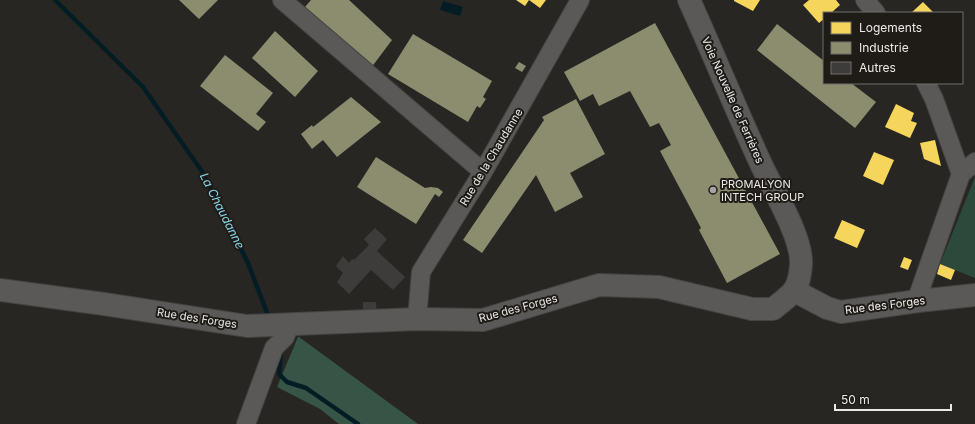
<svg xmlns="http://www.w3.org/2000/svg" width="975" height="424" viewBox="0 0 975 424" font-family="Inter,sans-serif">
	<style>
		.green { fill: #2b4a3c }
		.forest { fill: #365546 }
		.water { fill: #041d24 }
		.homes { fill: #f6d55c }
		.industry { fill: #8c8c6e }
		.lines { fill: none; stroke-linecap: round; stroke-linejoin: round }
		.stream { stroke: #041d24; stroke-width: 4.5 }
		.building { fill: #3e3c3a }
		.street-casing { stroke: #454340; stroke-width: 20 }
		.secondary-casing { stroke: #454340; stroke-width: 24 }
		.street { stroke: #5a5958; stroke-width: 18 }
		.secondary { stroke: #5a5958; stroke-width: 22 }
		.poi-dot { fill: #a7a5a2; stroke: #1f1c18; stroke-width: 1.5 }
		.labels { text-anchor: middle; stroke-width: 4; stroke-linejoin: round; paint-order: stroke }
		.street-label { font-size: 11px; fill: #ebe9e6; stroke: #1f1c18 }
		.poi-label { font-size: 11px; fill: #ebe9e6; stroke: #1f1c18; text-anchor: start }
		.water-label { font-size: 12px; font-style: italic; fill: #89d5ec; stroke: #1f1c18 }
	</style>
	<rect width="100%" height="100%" fill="#282623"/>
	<!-- green -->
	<path class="green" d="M 975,177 L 975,278 L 940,264 Z"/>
	<!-- forest -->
	<path class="forest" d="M 298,337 L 299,337 L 418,424 L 339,424 L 320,409 L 277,387 Z"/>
	<!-- water -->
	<path class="water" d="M 443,1 L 463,7 L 460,16 L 440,10 Z"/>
	<!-- homes -->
	<path class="homes" d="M 516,0 L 546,0 L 540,8 L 529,0 L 525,6 Z
		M 734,0 L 760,0 L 753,11 L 734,1 Z
		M 809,0 L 836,0 L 840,5 L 831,13 L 824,13 L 824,19 L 819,23 L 803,5 Z
		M 923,2 L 934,13 L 911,13 Z
		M 896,104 L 914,113 L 911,121 L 917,123 L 910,138 L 885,127 Z
		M 935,140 L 941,166 L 924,159 L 920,143 Z
		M 874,152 L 894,160 L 883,185 L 863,176 Z
		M 842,220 L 865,230 L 857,248 L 834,238 Z
		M 904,257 L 912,260 L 908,270 L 900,267 Z
		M 940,264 L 955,270 L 951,280 L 937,274 Z"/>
	<!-- industry -->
	<path class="industry" d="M 179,0 L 218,0 L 199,19 Z
		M 311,0 L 349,0 L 392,40 L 371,68 L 305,7 Z
		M 655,23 L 780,254 L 727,283 L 699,230 L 701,228 L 660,151 L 671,145 L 659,123 L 650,127 L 630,91 L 599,106 L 593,94 L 580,101 L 564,72 Z
		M 777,24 L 824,61 L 824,83 L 851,83 L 876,102 L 855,128 L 757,50 Z
		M 275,31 L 318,71 L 295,97 L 252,58 Z
		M 413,34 L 492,81 L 483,97 L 486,99 L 480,108 L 477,106 L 468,122 L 388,74 Z
		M 225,55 L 273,93 L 256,114 L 266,122 L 258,131 L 200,86 Z
		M 519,62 L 526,66 L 522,72 L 515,68 Z
		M 351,97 L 381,122 L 337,157 L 323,140 L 312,149 L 301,134 L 312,125 L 313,127 Z
		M 576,99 L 605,154 L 570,173 L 583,197 L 555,212 L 536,175 L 482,253 L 463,240 L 544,120 L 542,117 Z
		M 376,157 L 425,188 L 431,187 L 438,188 L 443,192 L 439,197 L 435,194 L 416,224 L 357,187 Z"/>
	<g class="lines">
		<!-- stream -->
		<path class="stream" d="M 55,0 L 143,87 L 203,173 L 248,263 L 269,318
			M 281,351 L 279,374 L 287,382 L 306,388 L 358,424"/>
	</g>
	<!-- building -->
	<path class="building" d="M 375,228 L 387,239 L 377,251 L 405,277 L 393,290 L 371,270 L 349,294 L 337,282 L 343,273 L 336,266 L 343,256 L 349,263 L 352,259 L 354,260 L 369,245 L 364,239 Z
		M 363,302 L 376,302 L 377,318 L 363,319 Z"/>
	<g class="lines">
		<!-- street casing -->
		<g class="street-casing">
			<path id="street" d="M 282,0 L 483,172
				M 865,0 L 876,13
				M 926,83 L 934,99 L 961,174
				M 918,301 L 919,293 L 961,174 L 975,162
				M 417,319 L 421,272 L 483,172 L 580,0
				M 246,424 L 274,348 L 285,337 L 290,324"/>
		</g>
		<!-- secondary casing -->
		<g class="secondary-casing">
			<path id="secondary" d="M 0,290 L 104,304 L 247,326 L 417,319 L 483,320 L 599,285 L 659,287 L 752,309 L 773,309 C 792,293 799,292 801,265 C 803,238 773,190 761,164 C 736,110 714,55 689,0
				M 795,291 L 827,308 L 841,312 L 918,301 L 975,295"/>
		</g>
		<!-- street -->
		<use href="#street" class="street"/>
		<!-- secondary -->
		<use href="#secondary" class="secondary"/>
	</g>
	<!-- markers -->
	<circle class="poi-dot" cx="713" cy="190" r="4"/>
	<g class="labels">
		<!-- street labels -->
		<g class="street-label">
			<text transform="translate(733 100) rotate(66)" y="4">Voie Nouvelle de Ferrières</text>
			<text transform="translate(491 157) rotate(-59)" y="4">Rue de la Chaudanne</text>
			<text transform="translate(885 305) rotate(-7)" y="4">Rue des Forges</text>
			<text transform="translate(518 308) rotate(-15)" y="4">Rue des Forges</text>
			<text transform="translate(197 318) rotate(9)" y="4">Rue des Forges</text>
		</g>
		<!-- poi labels -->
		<g class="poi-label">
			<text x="721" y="188">PROMALYON<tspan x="721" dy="13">INTECH GROUP</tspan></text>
		</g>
		<!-- water labels -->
		<g class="water-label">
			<text transform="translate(222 211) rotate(63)" y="4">La Chaudanne</text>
		</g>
	</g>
	<!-- legend -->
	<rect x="823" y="12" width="140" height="72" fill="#1f1c18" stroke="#716e6a"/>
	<rect x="831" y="22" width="20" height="12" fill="#f6d55c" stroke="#716e6a"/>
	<text x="859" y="32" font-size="12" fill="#ebe9e6">Logements</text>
	<rect x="831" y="42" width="20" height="12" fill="#8c8c6e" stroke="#716e6a"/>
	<text x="859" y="52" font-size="12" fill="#ebe9e6">Industrie</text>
	<rect x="831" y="62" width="20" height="12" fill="#3e3c3a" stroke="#716e6a"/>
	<text x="859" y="72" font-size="12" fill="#ebe9e6">Autres</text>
	<!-- scale -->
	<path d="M835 404v6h116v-6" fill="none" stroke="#ebe9e6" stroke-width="2"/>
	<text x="841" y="404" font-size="12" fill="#ebe9e6" stroke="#1f1c18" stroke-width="3" paint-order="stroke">50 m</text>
</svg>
